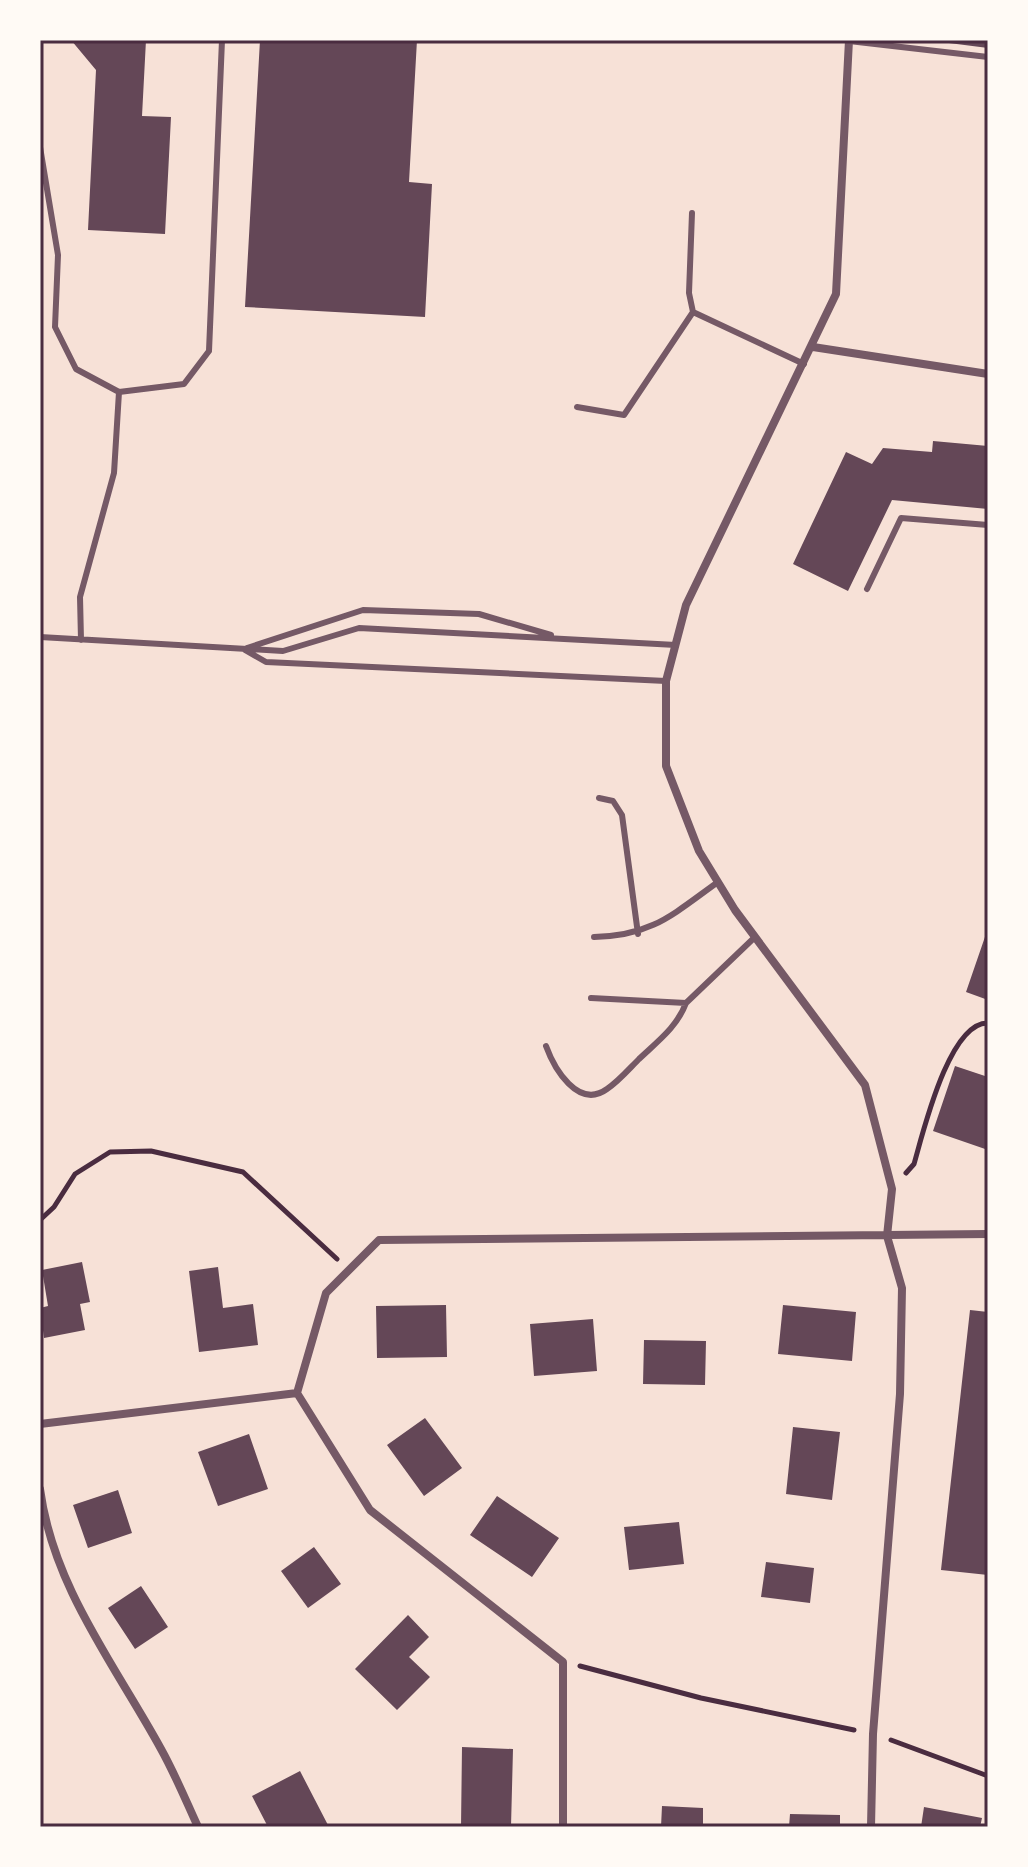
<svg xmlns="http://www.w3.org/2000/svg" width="1028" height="1867" viewBox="0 0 1028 1867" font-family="Literata,serif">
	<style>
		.building { fill: #644757 }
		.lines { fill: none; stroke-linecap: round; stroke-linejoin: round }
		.path { stroke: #4a2c40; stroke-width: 5 }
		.service { stroke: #755966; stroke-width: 6 }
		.minor { stroke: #755966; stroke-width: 8 }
		.neatline { fill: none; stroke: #4a2c40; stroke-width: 3 }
	</style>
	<rect width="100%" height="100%" fill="#f7e1d7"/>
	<!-- building -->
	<path class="building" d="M 71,40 L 146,40 L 142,116 L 171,117 L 165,234 L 88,230 L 96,70 Z
		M 260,40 L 417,40 L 409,182 L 432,184 L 425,317 L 245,307 Z
		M 941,40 L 988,40 L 988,48 L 941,42 Z
		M 933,441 L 988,446 L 988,509 L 892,500 L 848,591 L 793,564 L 846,452 L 872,464 L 883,448 L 932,452 Z
		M 987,931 L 988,931 L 988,1000 L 966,992 Z
		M 955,1066 L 988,1077 L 988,1150 L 933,1131 Z
		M 82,1262 L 90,1302 L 80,1304 L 85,1330 L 44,1338 L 40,1308 L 48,1306 L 42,1270 Z
		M 218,1267 L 223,1308 L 253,1304 L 258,1345 L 199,1352 L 189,1271 Z
		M 446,1305 L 447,1357 L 377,1358 L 376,1306 Z
		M 783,1305 L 856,1312 L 852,1361 L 778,1354 Z
		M 970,1310 L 988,1312 L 988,1575 L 941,1570 Z
		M 593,1319 L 597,1371 L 534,1376 L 530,1324 Z
		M 644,1340 L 706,1341 L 705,1385 L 643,1384 Z
		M 425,1418 L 462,1468 L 424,1496 L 387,1445 Z
		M 793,1427 L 840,1432 L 832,1500 L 786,1494 Z
		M 249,1434 L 268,1489 L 218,1506 L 198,1452 Z
		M 118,1490 L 132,1533 L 88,1548 L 73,1505 Z
		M 497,1496 L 559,1538 L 532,1577 L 470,1535 Z
		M 679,1522 L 684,1564 L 629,1570 L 624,1527 Z
		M 314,1547 L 341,1584 L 308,1608 L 281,1571 Z
		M 766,1562 L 814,1568 L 810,1603 L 761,1597 Z
		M 141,1586 L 168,1627 L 135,1649 L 108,1608 Z
		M 408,1615 L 429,1637 L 409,1657 L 430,1677 L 397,1710 L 355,1669 Z
		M 462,1747 L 513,1749 L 511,1827 L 461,1827 Z
		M 300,1771 L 329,1827 L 268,1827 L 252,1796 Z
		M 662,1806 L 703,1808 L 703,1827 L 661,1827 Z
		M 924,1807 L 982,1818 L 980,1827 L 921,1827 Z
		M 790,1814 L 840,1815 L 840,1827 L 789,1827 Z"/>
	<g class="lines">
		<!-- path -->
		<path class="path" d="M 906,1173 L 914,1164 C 923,1133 949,1022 988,1023
			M 40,1220 L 54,1207 L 75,1174 L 110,1152 L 151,1151 L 243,1172 L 337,1259
			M 580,1666 L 701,1698 L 854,1730
			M 891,1740 L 988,1776"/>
		<!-- service -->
		<path class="service" d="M 849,41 L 988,57
			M 40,147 L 58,255 L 55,327 L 76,369 L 119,392
			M 692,213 L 689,293 L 693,312 L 804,364
			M 577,407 L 624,415 L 693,312
			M 867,589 L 901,518 L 988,525
			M 40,637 L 283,651 L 359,628 L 676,645
			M 81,640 L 80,597 L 114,473 L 119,392 L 184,384 L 209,351 L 222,40
			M 247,648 L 363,610 L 479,614 L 551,635
			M 245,650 L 266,662 L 666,681
			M 599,798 L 613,801 L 622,815 L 638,934
			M 594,937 C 652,936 673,914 718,882
			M 591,998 L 686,1003 L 755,937
			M 546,1046 C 554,1068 578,1110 607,1089 C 619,1081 629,1069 639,1059 C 658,1041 677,1027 686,1003"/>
		<!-- minor -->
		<path class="minor" d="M 849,40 L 836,294 L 686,605 L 666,681 L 666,766 L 699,851 L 735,910 L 865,1085 L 892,1189 L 887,1236 L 902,1288 L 900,1394 L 873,1734 L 871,1827
			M 813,347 L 988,374
			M 297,1393 L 370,1510 L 563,1662 L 563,1827
			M 40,1424 L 297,1393 L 326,1293 L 379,1240 L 988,1234
			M 40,1489 C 53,1587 115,1665 161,1749 C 175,1774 186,1801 198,1827"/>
	</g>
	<!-- border -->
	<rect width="1028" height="1867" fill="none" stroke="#fffaf5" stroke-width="84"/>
	<rect x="42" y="42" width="944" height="1783" class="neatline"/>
</svg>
